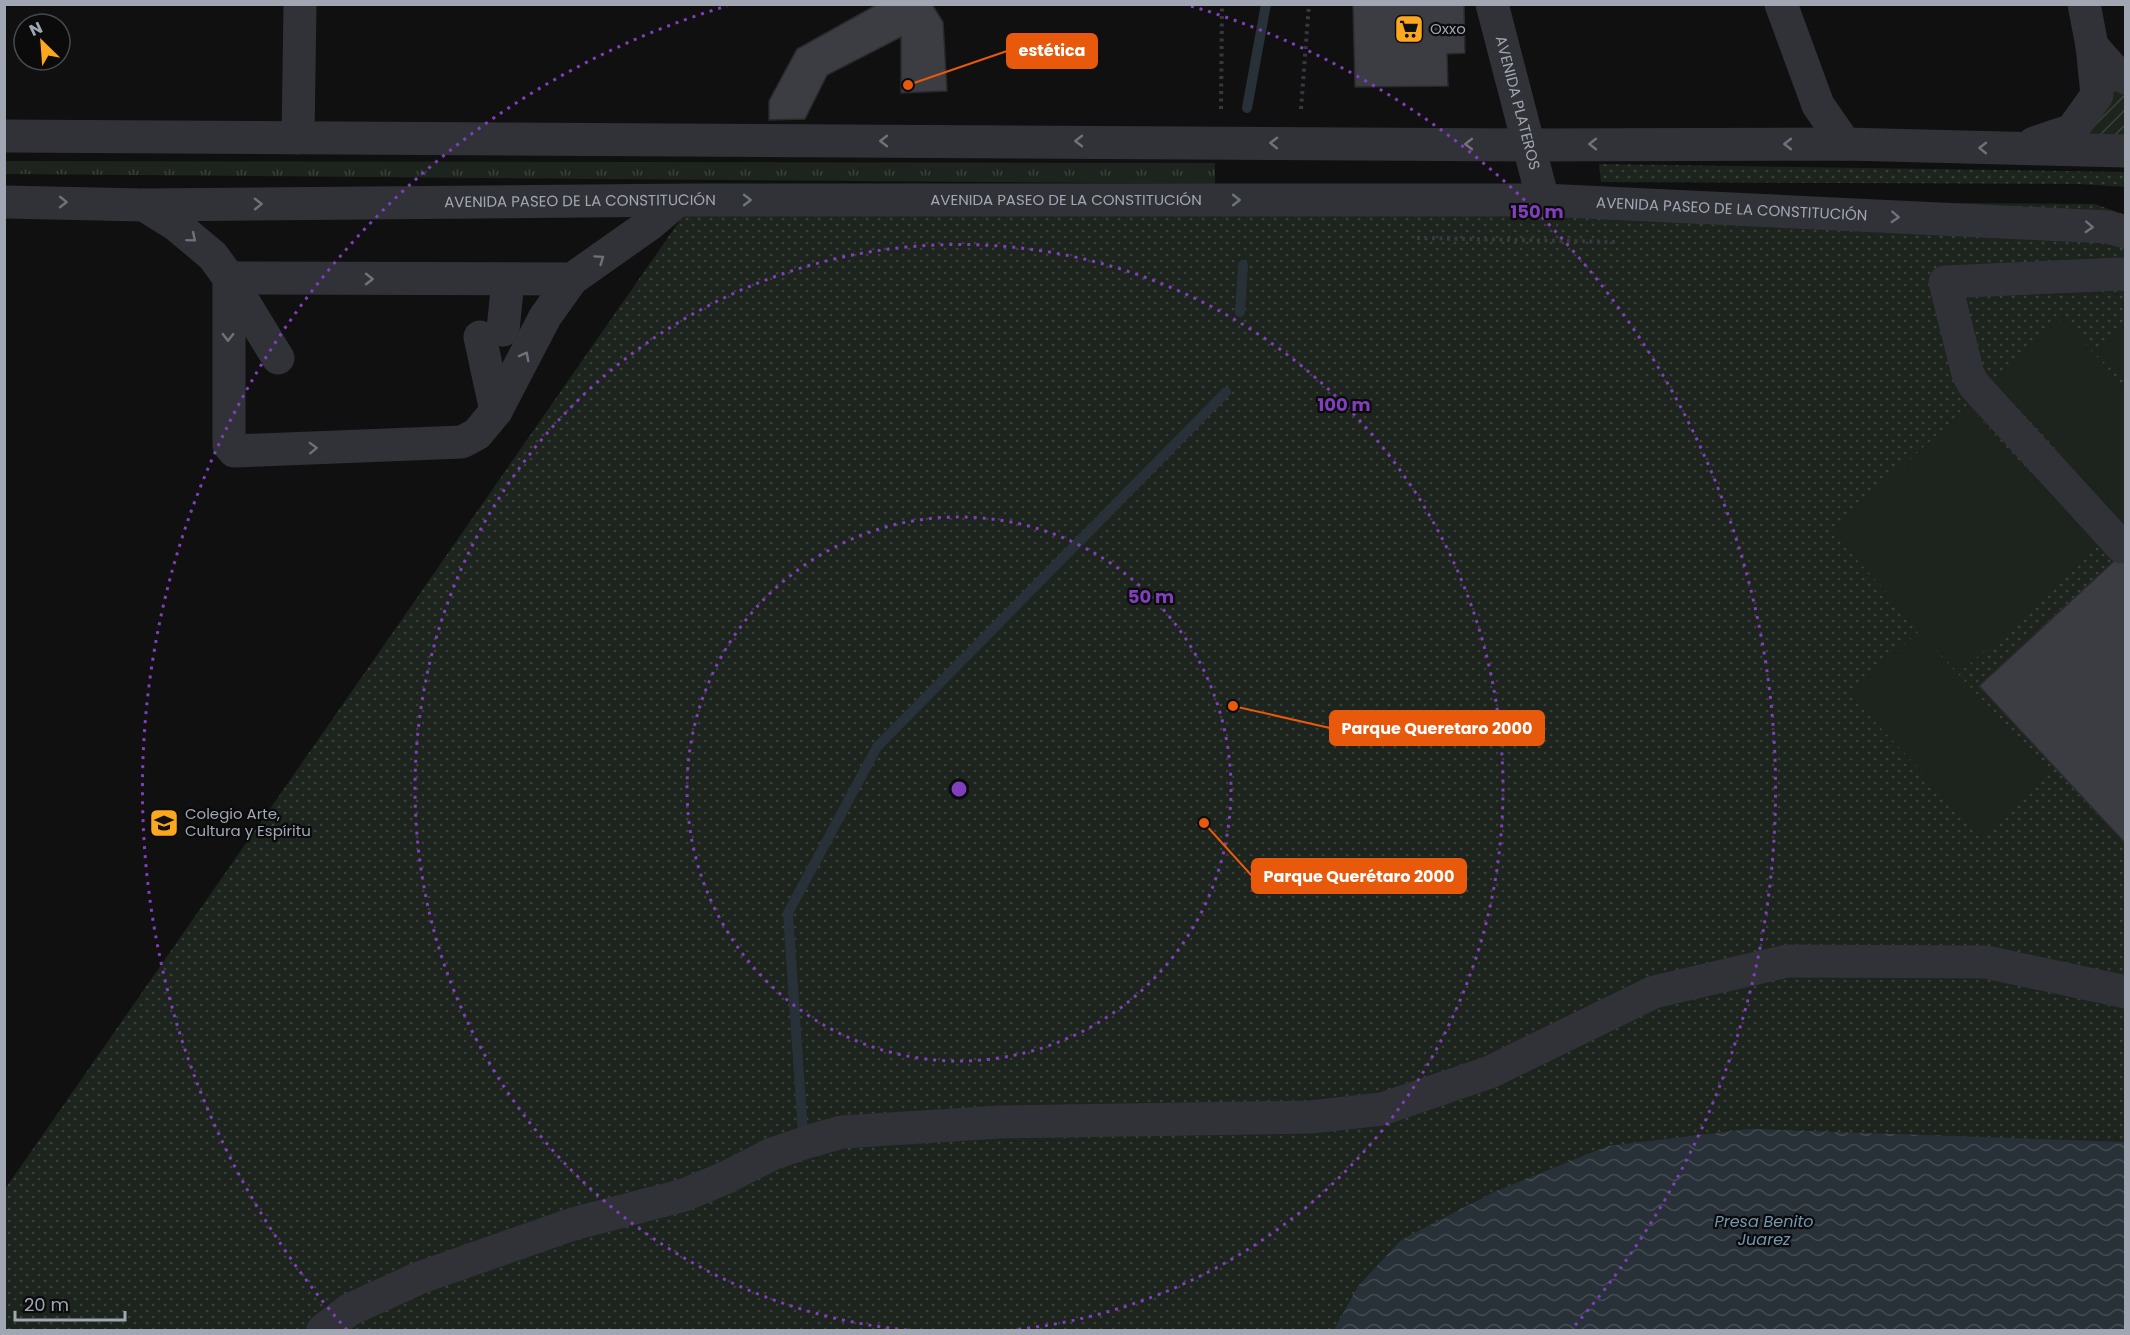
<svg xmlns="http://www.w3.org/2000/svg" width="2130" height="1335" viewBox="0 0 2130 1335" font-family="Poppins,sans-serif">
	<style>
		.grass { fill: url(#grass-tufts) }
		.park { fill: url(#park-dots) }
		.garden { fill: url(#garden-furrows) }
		.pitch { fill: #1c241d }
		.water { fill: url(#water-waves) }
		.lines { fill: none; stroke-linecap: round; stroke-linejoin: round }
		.stream { stroke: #283137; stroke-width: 10 }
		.building { fill: #3c3d42; stroke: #2a2a2e; stroke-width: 1.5 }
		.path { stroke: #37393e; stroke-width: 4; stroke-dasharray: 3 4.5; stroke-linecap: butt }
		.minor { stroke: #313237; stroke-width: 33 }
		.oneway { stroke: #6e727b }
		.ring { fill: none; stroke: #813ebd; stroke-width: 3; stroke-dasharray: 3 6 }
		.labels { text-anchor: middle; stroke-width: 4.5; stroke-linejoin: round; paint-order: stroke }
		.poi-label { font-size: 15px; fill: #a0a7b3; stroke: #0b0b0c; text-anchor: start }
		.street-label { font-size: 15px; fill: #a0a7b3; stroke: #0b0b0c }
		.water-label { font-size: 16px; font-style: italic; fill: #7497b1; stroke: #0b0b0c }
		.centre { fill: #813ebd; stroke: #0b0b0c; stroke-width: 3 }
		.ring-label { font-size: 18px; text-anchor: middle; font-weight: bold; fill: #813ebd; stroke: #0b0b0c; stroke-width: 4.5; stroke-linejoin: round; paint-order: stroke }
		.leader { fill: none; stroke: #e8590c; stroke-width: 2 }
		.callout-dot { fill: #e8590c; stroke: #0b0b0c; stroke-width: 2 }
		.callout { fill: #e8590c; stroke: #e8590c; stroke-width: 2 }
		.callout-label { font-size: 16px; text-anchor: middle; font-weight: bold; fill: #fff }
	</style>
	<defs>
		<pattern id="grass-tufts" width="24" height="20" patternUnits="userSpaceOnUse" patternTransform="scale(1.5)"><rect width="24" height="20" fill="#1c241d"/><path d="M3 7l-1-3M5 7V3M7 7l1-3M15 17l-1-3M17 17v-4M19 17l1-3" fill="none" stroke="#3a413b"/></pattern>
		<pattern id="park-dots" width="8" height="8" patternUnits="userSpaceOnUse" patternTransform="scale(1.5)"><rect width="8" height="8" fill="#1c241d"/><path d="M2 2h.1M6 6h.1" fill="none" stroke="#3a413b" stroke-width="1.8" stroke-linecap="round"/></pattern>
		<pattern id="garden-furrows" width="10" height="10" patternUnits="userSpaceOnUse" patternTransform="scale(1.5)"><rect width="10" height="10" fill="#1c241d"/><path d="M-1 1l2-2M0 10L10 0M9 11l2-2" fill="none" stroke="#3a413b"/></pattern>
		<pattern id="water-waves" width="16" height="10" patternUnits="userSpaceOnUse" patternTransform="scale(1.5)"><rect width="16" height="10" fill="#283137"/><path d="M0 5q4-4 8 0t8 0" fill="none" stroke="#444c52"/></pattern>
	</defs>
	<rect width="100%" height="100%" fill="#101011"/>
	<!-- grass -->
	<path class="grass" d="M 5,161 L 1215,163 L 1215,184 L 5,174 Z"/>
	<!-- park -->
	<path class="park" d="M 1599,164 L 2125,172 L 2126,187 L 2080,184 L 1601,182 Z
		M 1543,200 L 2095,204 L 2125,215 L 2125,1330 L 5,1330 L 5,1189 L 692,203 Z"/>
	<!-- garden -->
	<path class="garden" d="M 2125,78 L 2125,151 L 2072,130 L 2097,95 Z"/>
	<!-- pitch -->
	<path class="pitch" d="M 2062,319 L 2125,387 L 2124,522 L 1994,382 Z
		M 2125,328 L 2125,379 L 2100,351 Z
		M 1968,406 L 2098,546 L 1961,672 L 1831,532 Z
		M 1918,632 L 2049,770 L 1982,834 L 1850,696 Z"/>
	<!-- water -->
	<path class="water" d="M 1749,1129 L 2125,1142 L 2125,1330 L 1334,1330 L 1358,1286 L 1401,1240 L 1496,1191 L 1608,1146 Z"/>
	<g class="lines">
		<!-- stream -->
		<path class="stream" d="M 1247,108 L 1266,4
			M 1240,312 L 1243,265
			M 803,1134 L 788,913 L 877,747 L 1226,392"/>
	</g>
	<!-- building -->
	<path class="building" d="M 878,4 L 932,4 L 943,22 L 947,91 L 901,93 L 901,37 L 827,75 L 805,119 L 769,120 L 769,101 L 797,49 Z
		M 1464,4 L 1465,53 L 1447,54 L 1448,86 L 1355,87 L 1353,5 Z
		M 2126,550 L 2126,844 L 1979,686 Z"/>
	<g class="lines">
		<!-- path -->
		<path class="path" d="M 1221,109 L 1222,4
			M 1301,109 L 1309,4
			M 1417,238 L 1619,242"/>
		<!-- minor -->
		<g class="minor">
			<path id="s1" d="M 1492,4 L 1543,200"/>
			<path d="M 1781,4 L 1818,105 L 1845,144"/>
			<path d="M 2092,46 L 2116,73 L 2126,78"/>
			<path d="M 4,136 L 1528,145 L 1845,144 L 2126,151"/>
			<path d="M 298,138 L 300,4"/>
			<path d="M 2034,143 L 2072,130 L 2097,95 L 2092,46 L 2084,4"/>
			<path id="s2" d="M 4,202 L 144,205 L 691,200 L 1543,200 L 2108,227 L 2126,232"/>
			<path d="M 144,205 L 176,225 L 213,256 L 229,278 L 572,279 L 650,224 L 677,201"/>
			<path d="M 229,278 L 229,445 L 234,451 L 462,442 L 477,434 L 496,411 L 545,317 L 572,279"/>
			<path d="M 229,278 L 278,358"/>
			<path d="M 503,330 L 508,280"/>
			<path d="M 480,337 L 496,411"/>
			<path d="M 2122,547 L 1974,385 L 1968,374 L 1945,282 L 2119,274 L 2126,275"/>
			<path d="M 323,1330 L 349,1310 L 419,1278 L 573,1224 L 684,1195 L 725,1178 L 772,1154 L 810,1141 L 842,1132 L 1000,1122 L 1311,1117 L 1382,1109 L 1490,1072 L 1654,992 L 1787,961 L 1986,962 L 2126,992"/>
		</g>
	</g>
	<!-- one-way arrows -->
	<defs><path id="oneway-chevron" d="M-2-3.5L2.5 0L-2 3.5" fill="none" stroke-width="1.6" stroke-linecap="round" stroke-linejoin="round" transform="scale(1.5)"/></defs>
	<g class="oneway">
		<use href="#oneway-chevron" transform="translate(884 141) rotate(-180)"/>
		<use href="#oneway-chevron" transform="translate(1079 141) rotate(-180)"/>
		<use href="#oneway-chevron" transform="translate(1274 143) rotate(-179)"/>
		<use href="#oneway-chevron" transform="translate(1469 144) rotate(-180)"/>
		<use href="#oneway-chevron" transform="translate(1593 144) rotate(180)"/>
		<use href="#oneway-chevron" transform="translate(1788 144) rotate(-180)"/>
		<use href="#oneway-chevron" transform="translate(1983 148) rotate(-179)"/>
		<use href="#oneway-chevron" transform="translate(747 200)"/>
		<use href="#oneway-chevron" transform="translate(1236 200)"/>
		<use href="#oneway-chevron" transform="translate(63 202) rotate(1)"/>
		<use href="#oneway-chevron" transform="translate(258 204) rotate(-1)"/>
		<use href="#oneway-chevron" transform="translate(1895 217) rotate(3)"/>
		<use href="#oneway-chevron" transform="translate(2089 227) rotate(3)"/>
		<use href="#oneway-chevron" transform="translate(192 238) rotate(40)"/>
		<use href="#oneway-chevron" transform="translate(600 259) rotate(-35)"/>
		<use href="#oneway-chevron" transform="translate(369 279)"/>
		<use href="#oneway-chevron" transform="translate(228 337) rotate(91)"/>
		<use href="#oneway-chevron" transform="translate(525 356) rotate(-62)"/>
		<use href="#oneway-chevron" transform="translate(313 448) rotate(-2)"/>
	</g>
	<!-- distance rings -->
	<g class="ring">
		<circle cx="959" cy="789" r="272"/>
		<path d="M907 1330A544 544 0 1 1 1011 1330"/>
		<path d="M347 1330A817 817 0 0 1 727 6M1191 6A817 817 0 0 1 1571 1330"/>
	</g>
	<!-- icons -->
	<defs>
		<g id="supermarket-square" transform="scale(1.5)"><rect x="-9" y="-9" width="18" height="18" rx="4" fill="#fca81e" stroke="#0b0b0c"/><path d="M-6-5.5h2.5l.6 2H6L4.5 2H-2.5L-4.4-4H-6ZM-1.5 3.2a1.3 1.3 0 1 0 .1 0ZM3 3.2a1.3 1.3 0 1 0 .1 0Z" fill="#111"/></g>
		<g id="school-square" transform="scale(1.5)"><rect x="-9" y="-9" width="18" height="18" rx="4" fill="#fca81e" stroke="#0b0b0c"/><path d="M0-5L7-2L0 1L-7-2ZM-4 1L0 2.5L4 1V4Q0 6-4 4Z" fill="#111"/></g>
	</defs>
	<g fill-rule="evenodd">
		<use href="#supermarket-square" x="1409" y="29"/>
		<use href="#school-square" x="164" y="823"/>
	</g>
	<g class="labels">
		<!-- poi labels -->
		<g class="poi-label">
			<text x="1430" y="34">Oxxo</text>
			<text x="185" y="819">Colegio Arte,<tspan x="185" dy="17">Cultura y Espíritu</tspan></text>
		</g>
		<!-- street labels -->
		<g class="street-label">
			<text dy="5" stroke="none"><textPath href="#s1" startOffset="102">AVENIDA PLATEROS</textPath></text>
			<text dy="5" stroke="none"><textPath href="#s2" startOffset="1062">AVENIDA PASEO DE LA CONSTITUCIÓN</textPath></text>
			<text dy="5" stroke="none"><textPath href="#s2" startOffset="576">AVENIDA PASEO DE LA CONSTITUCIÓN</textPath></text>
			<text dy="5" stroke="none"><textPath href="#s2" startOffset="1728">AVENIDA PASEO DE LA CONSTITUCIÓN</textPath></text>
		</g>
		<!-- water labels -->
		<g class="water-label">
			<text x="1764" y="1227">Presa Benito<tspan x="1764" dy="18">Juarez</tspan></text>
		</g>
	</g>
	<circle cx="959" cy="789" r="9" class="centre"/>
	<g class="ring-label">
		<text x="1537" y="218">150 m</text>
		<text x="1344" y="411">100 m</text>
		<text x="1151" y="603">50 m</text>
	</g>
	<!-- callouts -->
	<path class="leader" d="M908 85L1007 51M1233 706L1330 728M1204 823L1252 876"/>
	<g class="callout-dot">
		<circle cx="908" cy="85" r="6"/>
		<circle cx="1233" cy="706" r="6"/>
		<circle cx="1204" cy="823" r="6"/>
	</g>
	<g class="callout">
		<rect x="1007" y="34" width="90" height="34" rx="6"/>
		<rect x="1330" y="711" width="214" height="34" rx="6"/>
		<rect x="1252" y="859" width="214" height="34" rx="6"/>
	</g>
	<g class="callout-label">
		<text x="1052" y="56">estética</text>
		<text x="1437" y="734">Parque Queretaro 2000</text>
		<text x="1359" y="882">Parque Querétaro 2000</text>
	</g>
	<!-- border -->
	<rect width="2130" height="1335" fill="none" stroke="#a0a7b3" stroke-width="12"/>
	<!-- north arrow -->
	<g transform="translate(42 42) rotate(335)"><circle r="28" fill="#0b0b0c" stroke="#47494f" stroke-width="1.5"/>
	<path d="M0-4.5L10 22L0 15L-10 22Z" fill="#fca81e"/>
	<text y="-9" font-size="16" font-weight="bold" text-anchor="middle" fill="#a0a7b3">N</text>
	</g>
	<!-- scale -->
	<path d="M15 1311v9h110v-9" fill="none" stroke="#a0a7b3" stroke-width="3"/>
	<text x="24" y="1311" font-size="18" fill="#a0a7b3" stroke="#0b0b0c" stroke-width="4.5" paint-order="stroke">20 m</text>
</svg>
